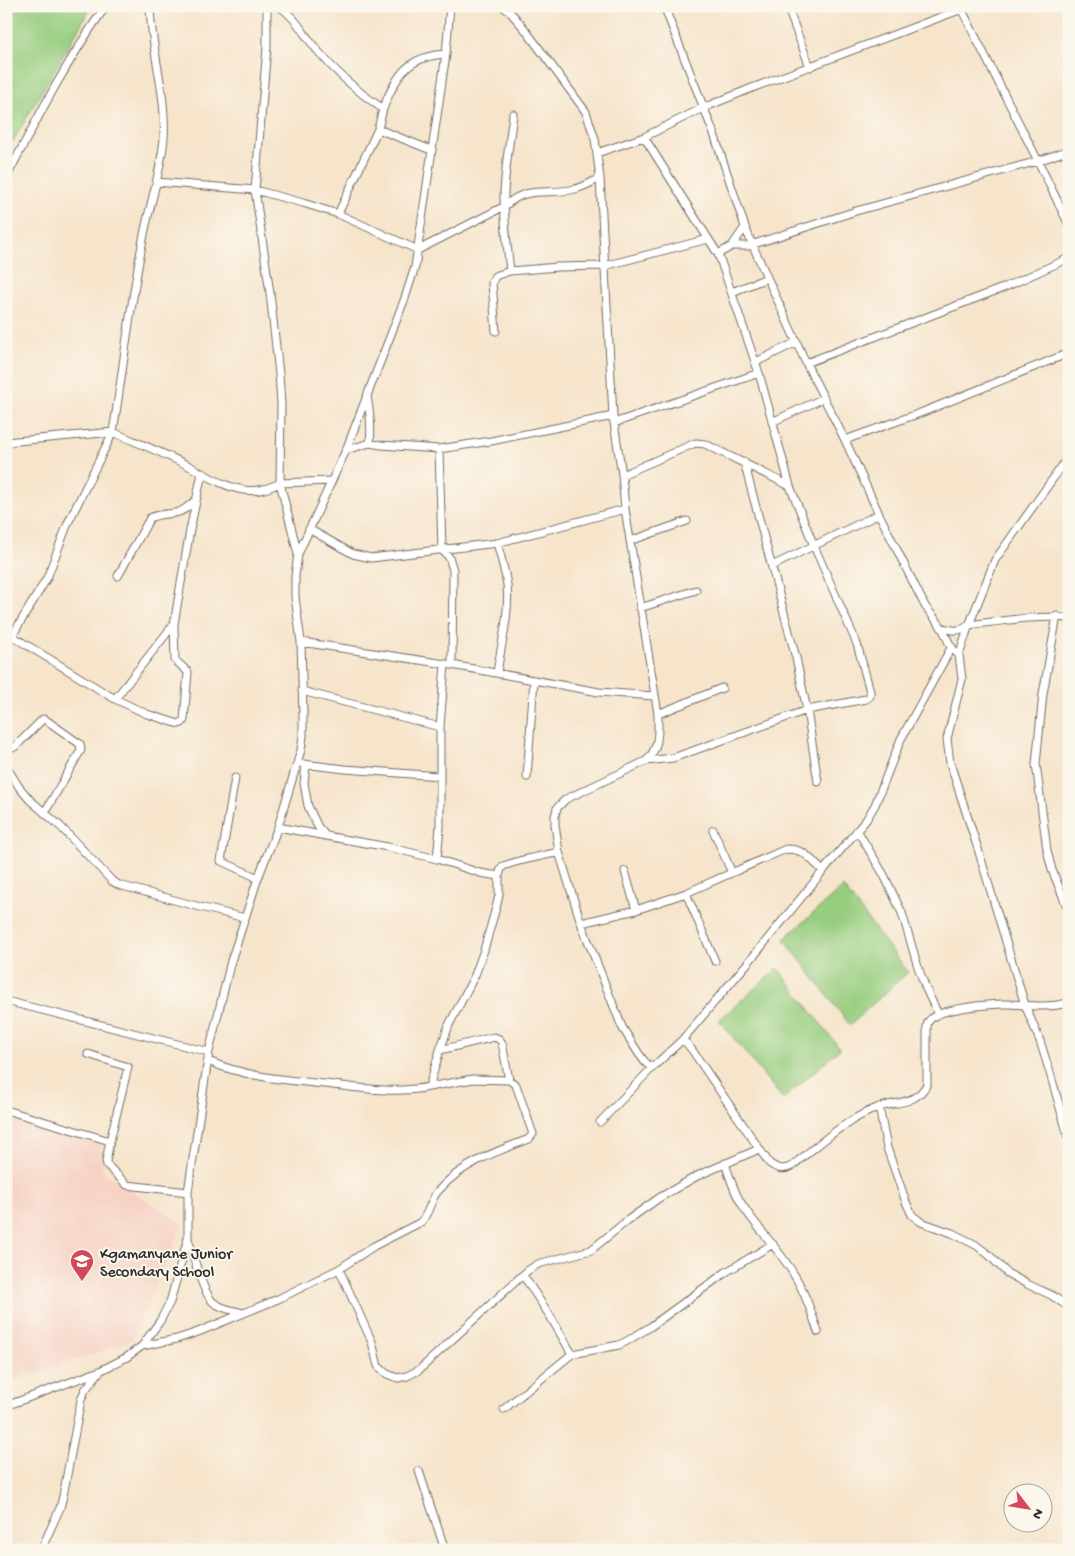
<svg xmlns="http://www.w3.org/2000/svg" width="1075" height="1556" viewBox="0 0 1075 1556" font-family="'Gochi Hand',sans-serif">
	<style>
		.built { fill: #f6d2c4 }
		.green { fill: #97cd7f; stroke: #617c55 }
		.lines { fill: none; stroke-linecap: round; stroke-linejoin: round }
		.minor-casing { stroke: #726c63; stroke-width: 9 }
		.minor { stroke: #fff; stroke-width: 7 }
		.labels { text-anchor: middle; stroke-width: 4; stroke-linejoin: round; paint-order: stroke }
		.poi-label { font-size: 16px; fill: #2b2b2b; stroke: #fbf7ec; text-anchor: start }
	</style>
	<rect width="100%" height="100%" fill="#fbf7ec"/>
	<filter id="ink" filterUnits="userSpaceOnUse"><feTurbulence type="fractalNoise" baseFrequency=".02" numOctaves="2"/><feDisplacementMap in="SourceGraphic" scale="10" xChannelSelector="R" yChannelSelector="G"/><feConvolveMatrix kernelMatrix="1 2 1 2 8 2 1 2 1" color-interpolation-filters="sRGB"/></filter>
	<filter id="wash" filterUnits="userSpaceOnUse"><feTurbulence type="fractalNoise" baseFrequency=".0096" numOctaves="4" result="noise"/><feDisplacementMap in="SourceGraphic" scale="20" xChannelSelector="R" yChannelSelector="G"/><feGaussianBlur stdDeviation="1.12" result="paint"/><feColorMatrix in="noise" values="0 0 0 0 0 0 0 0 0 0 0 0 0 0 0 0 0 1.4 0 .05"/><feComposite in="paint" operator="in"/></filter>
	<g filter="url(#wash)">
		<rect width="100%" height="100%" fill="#f6e4cb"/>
		<!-- built -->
		<path class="built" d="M 6,1114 L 103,1144 L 103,1172 L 183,1224 L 132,1341 L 6,1383 Z"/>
		<!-- green -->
		<path class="green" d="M 6,6 L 92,6 L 6,153 Z
			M 843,887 L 908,972 L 850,1025 L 784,939 Z
			M 778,968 L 840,1049 L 783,1099 L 719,1020 Z"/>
	</g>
	<g filter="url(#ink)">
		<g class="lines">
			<!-- minor casing -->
			<g class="minor-casing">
				<path id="minor" d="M 150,6 C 151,51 167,93 164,138 C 161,174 148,209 142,245 C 130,307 123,370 113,432 C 138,443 163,453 187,465 C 205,474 222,486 243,490 C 257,492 267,489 280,483 L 298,554
					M 267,6 L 267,47 L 255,190 L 270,293 L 279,374 L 281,404 L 280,483 L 332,481
					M 279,6 C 296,17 304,35 317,50 C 336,73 358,92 383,109 C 396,75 408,56 446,54
					M 502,6 L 510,12 L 524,28 L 586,112 L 595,139 L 600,178 L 613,416 L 622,475 L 625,509 L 658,714 C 658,732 660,748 646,761 L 566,799 L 557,808 L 555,816 L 555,825 L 559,852 L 581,923 L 622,1027 L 639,1054 L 645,1062 L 652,1068 L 683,1039 L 692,1050 L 769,1163 C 777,1169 783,1171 792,1166 C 818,1145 845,1120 877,1108 C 897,1101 916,1105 927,1084 L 927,1028 C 927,1025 927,1023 929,1021 C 937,1008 991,1004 1007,1004 C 1018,1004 1030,1006 1042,1006 C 1051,1006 1060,1005 1069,1003
					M 664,6 L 714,134 L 745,227 L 752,244 L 806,363 L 845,440 L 879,514 L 925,606 C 930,613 935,618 940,625 C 948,636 946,644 959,655
					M 787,6 L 810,67
					M 962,10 L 1038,161 L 1069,225
					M 513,114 C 510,140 505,167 504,194 C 504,220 507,245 510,271 L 558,267 L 604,266 L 708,239
					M 378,129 L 431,150
					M 644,137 L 718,254 L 721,262 L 759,373 L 790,486 L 814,546 L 857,644 L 870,691 L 870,696 L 866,699 L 807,710 L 673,758 L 646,761
					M 597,153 L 644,137 L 703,108 L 752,88 L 970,6
					M 6,178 C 37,119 67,60 106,6
					M 156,182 L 255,190 L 303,203 L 338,214 L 418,250 L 505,206 C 528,184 548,196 575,189 C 584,187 592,182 600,178
					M 338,214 L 378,129 L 383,109
					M 732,246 L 745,227
					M 718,254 L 732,246 L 748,246 L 856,211 L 1038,161 L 1069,150
					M 732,292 L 767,278
					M 496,331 L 492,283 L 495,276 L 510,271
					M 756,362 L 797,342
					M 806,363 L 1003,288 L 1069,258
					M 367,396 C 370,412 372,426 370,443
					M 772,422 L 824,398
					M 614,423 L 759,373
					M 845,440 L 923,412 L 1069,353
					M 6,442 L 113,432
					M 439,449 L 442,550 L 449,557 L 453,570 L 452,665
					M 346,450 L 370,443 L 381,445 L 439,449 L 491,441 L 613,416
					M 744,462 L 796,658 L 807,710 L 818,782
					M 622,475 L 693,444 L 696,443 L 705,444 L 790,486
					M 309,529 L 353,554 L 371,558 L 497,543 L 625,509
					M 630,541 L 687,521
					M 772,566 L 879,514
					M 118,576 L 150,518 C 159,513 169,515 179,512 C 185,510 190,505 196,500
					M 640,608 L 696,590
					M 1057,616 L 1043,694 L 1036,764 L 1047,850 L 1052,870 L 1069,911
					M 1069,618 C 1036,615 1002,621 969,625 L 959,655 L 962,679 L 947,739 L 950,763 L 978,849 L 1025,1005 L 1040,1041 L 1050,1073 L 1069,1139
					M 941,627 C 952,631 960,632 969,625 L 995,560 L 1069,456
					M 6,633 L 12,636 L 47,578 L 68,523 L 113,432
					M 12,636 L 115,699 L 174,624 L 190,530 L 202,473
					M 301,642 L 452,665 L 599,692 L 654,696
					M 497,673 C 501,645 510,614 507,585 C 505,571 501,557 497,543
					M 302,691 L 440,727
					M 115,699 L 147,714 L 179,724 L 182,723 L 184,720 L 188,672 L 175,660 L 174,624
					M 658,714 L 722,688
					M 6,751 L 16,746 L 43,719 L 46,720 L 80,744 L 81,750 L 45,812
					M 303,764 L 345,769 L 439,776
					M 306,765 L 304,783 L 308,806 L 318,827 L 326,836 L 388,847 L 437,859 L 480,873 L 499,876
					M 6,766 L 19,787 L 30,800 L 60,826 L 112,881 L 119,885 L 200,907 L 245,918
					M 527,777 L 534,680
					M 235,778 L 221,861 L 258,878
					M 278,827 L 326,836
					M 713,830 L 732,873
					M 857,830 L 884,875 L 902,913 L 918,967 L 926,989 L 938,1014
					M 437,859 L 440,827 L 440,727 L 445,664
					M 625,871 L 636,910
					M 686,893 L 715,961
					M 581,923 L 636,910 L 686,893 L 786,849 C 805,849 809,858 823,871 L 866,820 L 875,805 L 901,739 L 951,648
					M 6,1001 L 209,1052
					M 683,1039 L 757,952 L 823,871
					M 440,1050 L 494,1037 L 499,1039 L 502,1043 L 509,1080
					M 88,1054 L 128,1067 L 110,1141
					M 208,1061 C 245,1077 285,1080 325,1084 C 360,1088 394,1094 429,1087 L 440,1050 L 449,1025 L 475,975 L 484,950 L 497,904 L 499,895 L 499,876 L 501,869 L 503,866 L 519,861 L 559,852
					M 879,1107 L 887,1148 L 906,1202 L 912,1215 L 921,1222 L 952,1233 L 976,1245 L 989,1255 L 1007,1273 L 1027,1284 L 1051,1295 L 1069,1307
					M 6,1110 L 110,1141 L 106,1161 L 107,1165 L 127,1185 L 188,1192
					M 600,1122 L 652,1068
					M 725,1163 C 730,1178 734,1193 743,1206 C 759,1231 781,1251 796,1278 C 806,1295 812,1313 818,1332
					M 188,1239 C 193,1254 202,1292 213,1302 C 221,1309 233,1310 243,1313
					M 339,1269 L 374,1246 L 421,1222 C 430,1212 430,1200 438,1191 C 461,1164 497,1151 529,1139 L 533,1134 L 516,1085 L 509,1080 L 473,1079 L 429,1087
					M 142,1346 L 177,1339 L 198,1332 L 278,1299 L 339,1269 L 372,1342 L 378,1366 L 387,1374 L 398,1378 L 407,1376 L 419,1370 L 527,1271 L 538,1264 L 591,1250 L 628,1220 L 659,1198 L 697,1176 L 759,1149
					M 572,1354 L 619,1345 L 627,1341 L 650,1327 L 726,1272 L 773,1244
					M 6,1406 L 100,1371 L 127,1357 L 142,1346 L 160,1321 L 170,1302 L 188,1238 L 188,1192 L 209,1052 L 220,1006 L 231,961 L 258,878 L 278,827 L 301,750 L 303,736 L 303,713 L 301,642 L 295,597 L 295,576 L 298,554 L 346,450 L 405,298 L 415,267 L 446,54 L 450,6
					M 504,1409 L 572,1354 L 550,1316 L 523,1275
					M 419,1471 L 445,1550
					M 41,1550 L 60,1508 L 63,1496 L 81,1400 L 85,1390 L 100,1371"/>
			</g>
			<!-- minor -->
			<use href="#minor" class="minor"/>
		</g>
	</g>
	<!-- icons -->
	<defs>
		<g id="school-pin" transform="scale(1.25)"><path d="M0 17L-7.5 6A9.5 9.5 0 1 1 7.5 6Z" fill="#d1495b" stroke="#fbf7ec"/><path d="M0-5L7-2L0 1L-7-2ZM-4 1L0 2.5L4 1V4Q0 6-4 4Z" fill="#fff"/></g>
	</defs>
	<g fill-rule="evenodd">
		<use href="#school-pin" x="82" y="1261"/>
	</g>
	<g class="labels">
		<!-- poi labels -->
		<g class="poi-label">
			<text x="100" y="1258">Kgamanyane Junior<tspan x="100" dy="18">Secondary School</tspan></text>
		</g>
	</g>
	<!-- margin -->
	<rect width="1075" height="1556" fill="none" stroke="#fbf7ec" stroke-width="25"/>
	<!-- north arrow -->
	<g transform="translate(1028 1508) rotate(121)"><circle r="24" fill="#fbf7ec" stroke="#a8a59f"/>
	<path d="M0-4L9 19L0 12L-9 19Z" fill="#d1495b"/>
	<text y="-8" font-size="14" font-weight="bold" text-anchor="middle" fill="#2b2b2b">N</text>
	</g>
</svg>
